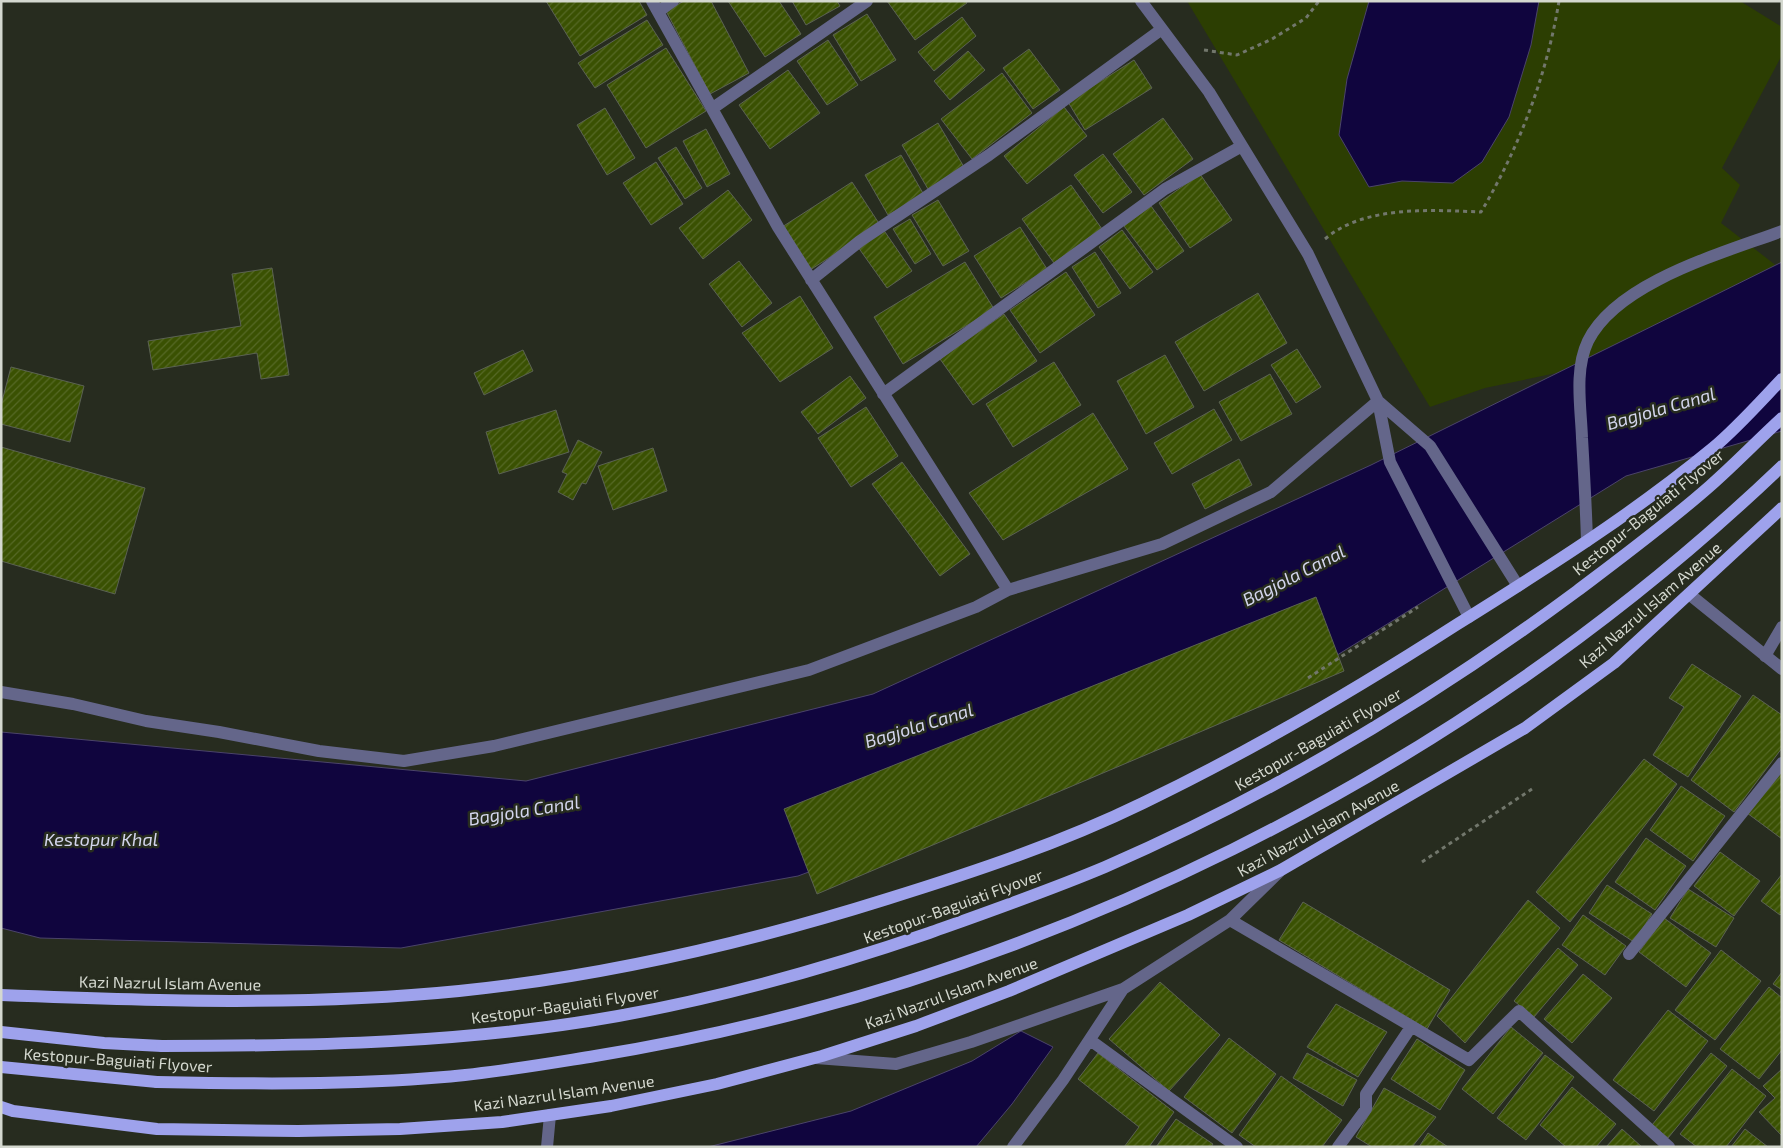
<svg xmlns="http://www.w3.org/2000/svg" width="1783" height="1148" viewBox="0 0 1783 1148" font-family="'Exo 2',sans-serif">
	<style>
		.park { fill: #2c3e02 }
		.water { fill: #10053e; stroke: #4b446a }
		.building { fill: url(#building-hatch); stroke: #5b6253 }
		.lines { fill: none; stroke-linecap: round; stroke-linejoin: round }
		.path { stroke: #72776c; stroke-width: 3; stroke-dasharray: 4 4; stroke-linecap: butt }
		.minor { stroke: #64668a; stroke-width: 12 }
		.major { stroke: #9ea2ec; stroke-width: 12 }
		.major-bridge { stroke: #9ea2ec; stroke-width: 12 }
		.labels { text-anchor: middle; stroke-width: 5; stroke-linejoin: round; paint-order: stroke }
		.street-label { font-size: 16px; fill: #d4d8cf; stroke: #272c1f }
		.water-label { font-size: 18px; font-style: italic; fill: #d3d5ec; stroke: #272c1f }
	</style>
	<defs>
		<pattern id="building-hatch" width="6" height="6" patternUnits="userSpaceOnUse" patternTransform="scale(1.25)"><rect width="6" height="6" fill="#3a5102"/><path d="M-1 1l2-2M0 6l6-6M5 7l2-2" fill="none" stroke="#566926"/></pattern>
	</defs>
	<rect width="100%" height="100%" fill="#272c1f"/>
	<!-- park -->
	<path class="park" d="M 1187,1 L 1740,1 L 1782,27 L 1782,55 L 1722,168 L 1740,185 L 1721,223 L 1782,270 L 1633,357 L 1485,388 L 1430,407 Z"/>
	<!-- water -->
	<path class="water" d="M 1369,1 L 1539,1 L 1531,45 L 1509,117 L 1482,162 L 1453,183 L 1402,181 L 1369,187 L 1339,135 L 1347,79 Z
		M 1782,262 L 1782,431 L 1626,476 L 1255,706 L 798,876 L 401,948 L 40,938 L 1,928 L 1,732 L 526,781 L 873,694 L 1371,465 Z
		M 1021,1031 L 1053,1047 L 1012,1104 L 976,1147 L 708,1147 L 851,1111 L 972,1061 Z"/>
	<!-- building -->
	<path class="building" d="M 546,1 L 639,1 L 647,15 L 580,56 Z
		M 684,1 L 711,1 L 749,73 L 710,94 L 666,11 Z
		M 728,1 L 779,1 L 801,34 L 765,57 Z
		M 792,1 L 837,1 L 840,6 L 806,25 Z
		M 887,1 L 966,1 L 967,3 L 915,40 Z
		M 867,14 L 896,60 L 861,81 L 833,35 Z
		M 962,17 L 976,36 L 934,71 L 918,52 Z
		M 647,20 L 663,45 L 595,88 L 578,63 Z
		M 828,40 L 858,85 L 827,105 L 797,61 Z
		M 666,48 L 706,111 L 646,148 L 607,85 Z
		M 1029,49 L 1060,90 L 1033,109 L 1003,68 Z
		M 968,51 L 985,70 L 950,100 L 934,81 Z
		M 1134,60 L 1152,88 L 1085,130 L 1068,102 Z
		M 788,70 L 820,113 L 770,149 L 739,105 Z
		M 1002,73 L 1032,113 L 972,159 L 941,119 Z
		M 1064,107 L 1087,136 L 1027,184 L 1004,156 Z
		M 605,108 L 635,158 L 607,175 L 577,125 Z
		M 1163,118 L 1193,159 L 1144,195 L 1113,154 Z
		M 938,123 L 964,167 L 928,189 L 902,145 Z
		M 706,129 L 730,174 L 707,187 L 683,141 Z
		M 676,147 L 702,188 L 685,199 L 658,158 Z
		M 1103,154 L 1132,192 L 1103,213 L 1074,175 Z
		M 901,155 L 924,195 L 888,215 L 865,175 Z
		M 656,162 L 683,204 L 651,225 L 623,183 Z
		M 1200,174 L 1232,220 L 1190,248 L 1159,203 Z
		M 852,182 L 880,225 L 810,270 L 782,227 Z
		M 1071,185 L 1102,229 L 1054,263 L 1022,219 Z
		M 728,190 L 752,220 L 703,259 L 679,228 Z
		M 938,200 L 969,251 L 943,266 L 912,215 Z
		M 1151,206 L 1184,251 L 1157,270 L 1124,226 Z
		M 910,219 L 931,254 L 915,264 L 893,229 Z
		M 1020,227 L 1047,269 L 1001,298 L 974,256 Z
		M 883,229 L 912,271 L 887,288 L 858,247 Z
		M 1122,230 L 1153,272 L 1130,289 L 1099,247 Z
		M 1095,252 L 1121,293 L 1098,308 L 1072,267 Z
		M 739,261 L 772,303 L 742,327 L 709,284 Z
		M 965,262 L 994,309 L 903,364 L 874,317 Z
		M 272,268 L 289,375 L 261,379 L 257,353 L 153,370 L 148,341 L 241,326 L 232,274 Z
		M 1066,272 L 1095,315 L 1040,353 L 1010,310 Z
		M 1258,293 L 1287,343 L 1204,391 L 1175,342 Z
		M 800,296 L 833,348 L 780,382 L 742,333 Z
		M 1004,314 L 1037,361 L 973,405 L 940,359 Z
		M 1297,349 L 1321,387 L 1296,403 L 1271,365 Z
		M 523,350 L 533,371 L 484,395 L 474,373 Z
		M 1165,355 L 1194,407 L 1146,434 L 1117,381 Z
		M 1054,362 L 1081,405 L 1013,447 L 986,404 Z
		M 11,367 L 84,386 L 70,442 L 1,424 L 1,405 Z
		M 1270,374 L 1292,414 L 1241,441 L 1219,402 Z
		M 850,376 L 866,398 L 818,434 L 801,412 Z
		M 866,407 L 898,456 L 851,487 L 818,438 Z
		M 1214,409 L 1232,440 L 1172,474 L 1154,443 Z
		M 556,410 L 569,452 L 499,474 L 486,432 Z
		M 1093,413 L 1128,469 L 1003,540 L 969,493 Z
		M 578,440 L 602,452 L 586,484 L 582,483 L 573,500 L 558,492 L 567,474 L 562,472 Z
		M 1,447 L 145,488 L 115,594 L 1,561 Z
		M 653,448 L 667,491 L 613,510 L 598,466 Z
		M 1239,459 L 1252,485 L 1205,509 L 1192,484 Z
		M 902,462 L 970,554 L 940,576 L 872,484 Z
		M 1316,597 L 1344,671 L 817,894 L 784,809 Z
		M 1692,664 L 1741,696 L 1688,777 L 1653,755 L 1684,707 L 1669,698 Z
		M 1753,695 L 1782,715 L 1782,748 L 1734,812 L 1691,780 Z
		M 1644,759 L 1677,784 L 1570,922 L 1536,892 Z
		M 1782,767 L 1782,839 L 1747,813 Z
		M 1681,786 L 1725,816 L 1693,861 L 1650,830 Z
		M 1646,838 L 1686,866 L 1655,910 L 1615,882 Z
		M 1720,852 L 1760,881 L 1734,916 L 1694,886 Z
		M 1782,874 L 1782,913 L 1780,915 L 1761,901 Z
		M 1607,885 L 1652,914 L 1634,942 L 1589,913 Z
		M 1688,889 L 1734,918 L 1716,947 L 1670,918 Z
		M 1528,900 L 1560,928 L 1465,1043 L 1437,1016 Z
		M 1303,902 L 1450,990 L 1427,1029 L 1279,940 Z
		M 1583,915 L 1626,946 L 1605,975 L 1562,945 Z
		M 1664,918 L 1711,953 L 1686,987 L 1639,952 Z
		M 1558,948 L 1578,965 L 1534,1017 L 1514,1001 Z
		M 1721,950 L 1761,981 L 1715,1040 L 1675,1010 Z
		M 1782,972 L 1782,990 L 1773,984 Z
		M 1583,974 L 1612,998 L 1572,1043 L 1544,1019 Z
		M 1160,982 L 1220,1035 L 1169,1091 L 1109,1039 Z
		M 1769,987 L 1782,998 L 1782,1050 L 1759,1079 L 1720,1049 Z
		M 1336,1004 L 1387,1032 L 1358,1077 L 1307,1047 Z
		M 1668,1010 L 1708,1041 L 1654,1111 L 1613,1080 Z
		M 1511,1027 L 1543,1053 L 1493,1114 L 1462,1089 Z
		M 1229,1038 L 1276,1074 L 1232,1133 L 1184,1097 Z
		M 1417,1039 L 1465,1070 L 1440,1110 L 1391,1079 Z
		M 1098,1053 L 1174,1112 L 1149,1147 L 1124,1147 L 1139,1127 L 1078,1079 Z
		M 1307,1053 L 1357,1080 L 1343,1106 L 1293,1078 Z
		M 1711,1053 L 1727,1066 L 1668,1138 L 1652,1125 Z
		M 1545,1055 L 1574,1077 L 1526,1140 L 1497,1118 Z
		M 1732,1069 L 1766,1096 L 1726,1147 L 1697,1147 L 1680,1134 Z
		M 1782,1069 L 1782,1136 L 1759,1112 L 1775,1098 L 1763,1086 Z
		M 1281,1076 L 1342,1120 L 1322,1147 L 1256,1147 L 1239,1135 Z
		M 1572,1087 L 1616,1124 L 1596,1147 L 1566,1147 L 1540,1125 Z
		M 1384,1088 L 1436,1117 L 1412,1147 L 1372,1147 L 1356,1137 Z
		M 1176,1119 L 1213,1144 L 1211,1147 L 1156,1147 Z
		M 1622,1129 L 1642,1147 L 1606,1147 Z
		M 1745,1129 L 1768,1147 L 1731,1147 Z
		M 1428,1133 L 1448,1147 L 1419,1147 Z"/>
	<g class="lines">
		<!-- path -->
		<path class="path" d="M 1204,50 L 1237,55 L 1272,39 L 1306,18 L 1319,1
			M 1325,239 C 1365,205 1431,210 1481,212 C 1519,148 1547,75 1559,1
			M 1308,678 L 1418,607
			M 1422,862 L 1535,787"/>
		<!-- minor -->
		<path class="minor" d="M 652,1 L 778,227 L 1008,590
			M 1141,1 L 1209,92 L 1308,254 L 1378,401 L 1390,462 L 1469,617
			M 658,12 L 673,1
			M 713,108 L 867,1
			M 811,280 L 860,241 L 989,155 L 1162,29
			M 883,394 L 1165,189 L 1242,146
			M 1378,401 L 1430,446 L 1518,586
			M 1587,541 C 1586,507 1584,472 1582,438 C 1581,408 1574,370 1588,341 C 1617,282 1723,253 1782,231
			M 1689,594 L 1782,669
			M 1765,656 L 1782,627
			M 1,692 L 73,704 L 146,721 L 219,732 L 319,751 L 404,761 L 494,746 L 809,670 L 976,607 L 1008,590 L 1162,544 L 1271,492 L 1378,401
			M 1230,920 L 1469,1060 L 1519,1011 L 1669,1147
			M 1629,954 L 1782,763
			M 1090,1040 L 1237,1147
			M 816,1058 L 896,1064 L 971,1042 L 1123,989 L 1230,920 L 1279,872
			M 547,1147 L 550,1115
			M 1013,1147 L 1063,1080 L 1123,989
			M 1338,1147 L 1366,1109 L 1366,1094 L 1411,1027"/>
		<!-- major -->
		<path class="major" d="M 1,995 C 154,1001 307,1006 459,991 C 606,976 747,943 887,899 C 974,872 1061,843 1143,803 C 1251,751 1355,690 1456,625 C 1544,570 1633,514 1713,448 C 1737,428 1760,402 1782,379
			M 1,1032 L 104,1043 L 162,1046
			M 1,1067 L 157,1082
			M 1,1107 L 13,1111 L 157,1129 L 298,1131 L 400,1129 L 502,1122 L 611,1106 L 717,1084 L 822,1056 L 916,1026 L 1009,991 L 1188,915 L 1281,870 L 1525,728 L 1614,663 L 1782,508"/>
		<!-- major-bridge -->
		<path class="major-bridge" d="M 162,1046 C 315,1046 467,1043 618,1016 C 724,997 827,968 929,933 C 988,912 1048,891 1105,867 C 1273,794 1430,700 1577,591 C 1622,557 1668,523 1710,486 C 1735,464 1758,440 1782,418
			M 157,1082 C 253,1084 349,1085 444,1077 C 494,1073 545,1064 595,1056 C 1033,985 1461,773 1782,466"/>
	</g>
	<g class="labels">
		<!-- street labels -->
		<g class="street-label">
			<text transform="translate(1648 512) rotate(-39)" y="6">Kestopur-Baguiati Flyover</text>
			<text transform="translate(1650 605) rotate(-41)" y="6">Kazi Nazrul Islam Avenue</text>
			<text transform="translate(1318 739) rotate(-30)" y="6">Kestopur-Baguiati Flyover</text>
			<text transform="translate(1318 828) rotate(-29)" y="6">Kazi Nazrul Islam Avenue</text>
			<text transform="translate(953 906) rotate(-20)" y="6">Kestopur-Baguiati Flyover</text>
			<text transform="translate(170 983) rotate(1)" y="6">Kazi Nazrul Islam Avenue</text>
			<text transform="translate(951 993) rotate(-20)" y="6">Kazi Nazrul Islam Avenue</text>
			<text transform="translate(565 1005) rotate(-8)" y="6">Kestopur-Baguiati Flyover</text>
			<text transform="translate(118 1060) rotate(4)" y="6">Kestopur-Baguiati Flyover</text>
			<text transform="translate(564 1093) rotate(-8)" y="6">Kazi Nazrul Islam Avenue</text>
		</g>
		<!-- water labels -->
		<g class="water-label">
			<text transform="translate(1661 409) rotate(-16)" y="6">Bagjola Canal</text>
			<text transform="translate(1294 576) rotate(-27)" y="6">Bagjola Canal</text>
			<text transform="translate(919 726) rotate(-17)" y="6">Bagjola Canal</text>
			<text transform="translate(524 811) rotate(-9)" y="6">Bagjola Canal</text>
			<text x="101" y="846">Kestopur Khal</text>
		</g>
	</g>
	<!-- border -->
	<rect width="1783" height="1148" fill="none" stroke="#d4d8cf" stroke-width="5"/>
</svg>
